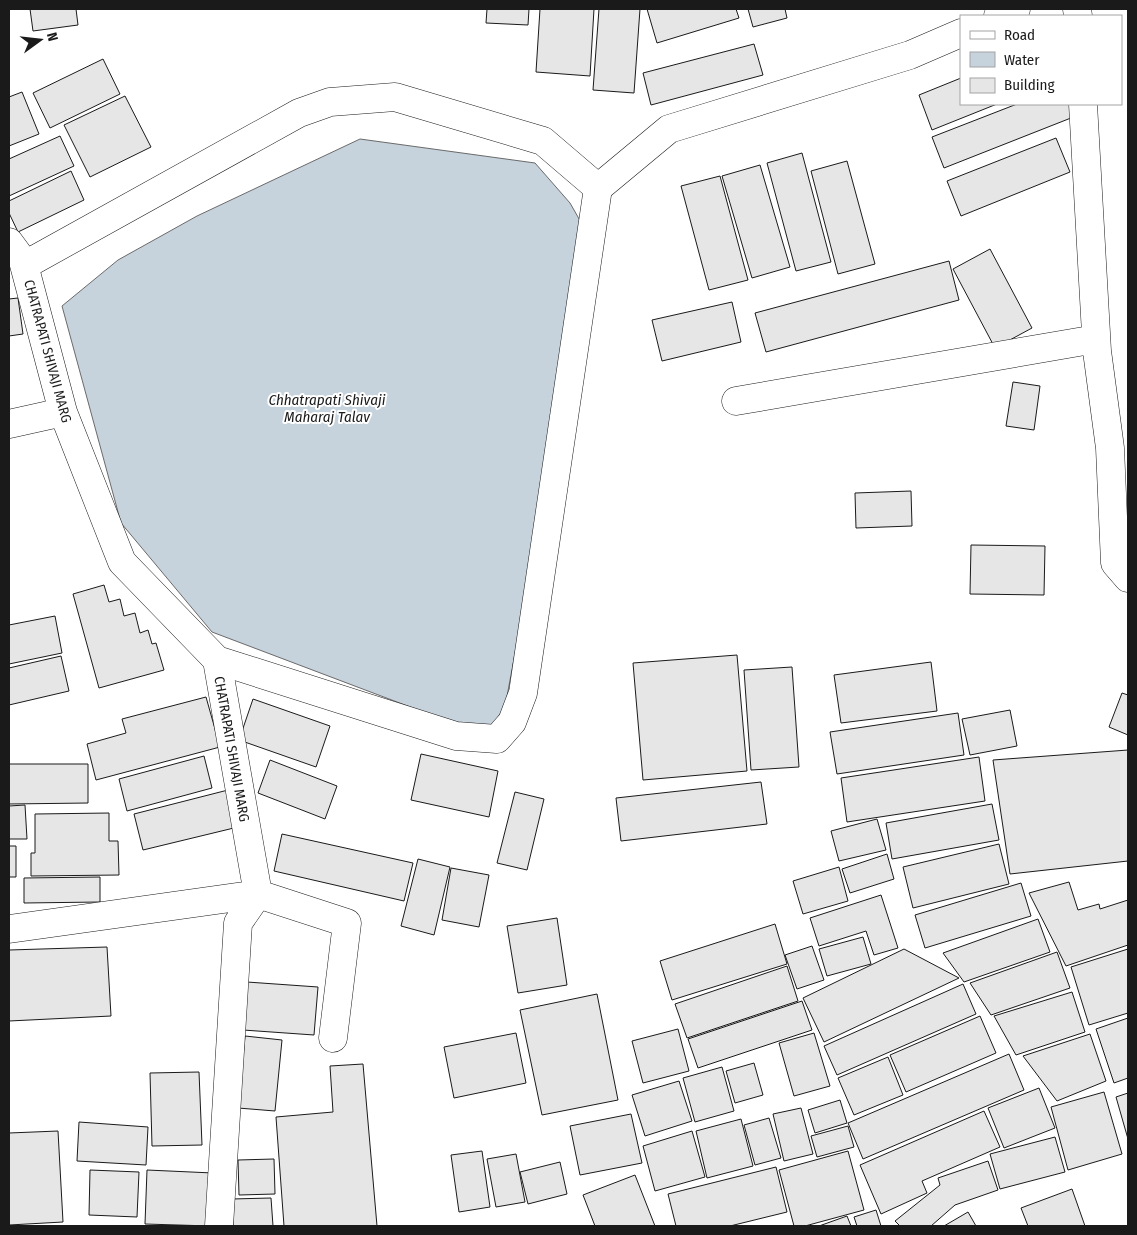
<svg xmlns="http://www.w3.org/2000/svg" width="1137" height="1235" viewBox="0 0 1137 1235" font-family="'Fira Sans Condensed',sans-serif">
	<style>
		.water { fill: #c6d2dc; stroke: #6a6a6a }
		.building { fill: #e6e6e6; stroke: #1a1a1a }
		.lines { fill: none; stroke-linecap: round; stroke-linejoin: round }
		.minor-casing { stroke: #1a1a1a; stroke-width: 29 }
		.minor { stroke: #fff; stroke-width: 28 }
		.labels { text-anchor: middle; stroke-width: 4; stroke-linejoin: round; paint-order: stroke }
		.street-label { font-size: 14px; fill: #1a1a1a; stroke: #fff }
		.water-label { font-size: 15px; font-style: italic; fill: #1a1a1a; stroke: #fff }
	</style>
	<rect width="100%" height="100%" fill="#fff"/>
	<!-- water -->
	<path class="water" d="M 360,139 L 535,163 L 570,203 L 586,231 L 588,262 L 505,707 L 491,727 L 471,730 L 212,632 L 121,523 L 62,306 L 118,260 L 197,216 Z"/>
	<!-- building -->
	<path class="building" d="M 30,9 L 76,9 L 78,25 L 33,31 Z
		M 487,9 L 529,9 L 528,25 L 486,23 Z
		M 540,9 L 594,9 L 590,76 L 536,72 Z
		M 599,9 L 640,9 L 634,93 L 593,90 Z
		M 647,9 L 736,9 L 739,18 L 657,43 Z
		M 748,9 L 785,9 L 787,18 L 753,27 Z
		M 754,44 L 763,75 L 651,105 L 643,73 Z
		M 103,59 L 120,94 L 50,128 L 33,93 Z
		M 961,78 L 961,104 L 997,104 L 932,130 L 919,95 Z
		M 22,92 L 39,134 L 9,146 L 9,97 Z
		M 125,96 L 151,147 L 90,177 L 64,125 Z
		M 1017,104 L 1071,104 L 1076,116 L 944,168 L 932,137 Z
		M 60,136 L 74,166 L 9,196 L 9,159 Z
		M 1056,138 L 1070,172 L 961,216 L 947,181 Z
		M 802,153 L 831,262 L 796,271 L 767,163 Z
		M 847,161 L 875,264 L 838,274 L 811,171 Z
		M 760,165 L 790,267 L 752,278 L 722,176 Z
		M 71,171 L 84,200 L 18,232 L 9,213 L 9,201 Z
		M 720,176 L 748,280 L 709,290 L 681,186 Z
		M 990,249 L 1032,328 L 995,348 L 953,269 Z
		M 949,261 L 959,300 L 766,352 L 755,313 Z
		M 18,298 L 23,334 L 9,336 L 9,299 Z
		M 732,302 L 741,342 L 662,361 L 652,320 Z
		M 1013,382 L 1040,386 L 1034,430 L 1006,426 Z
		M 911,491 L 912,526 L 856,528 L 855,493 Z
		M 971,545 L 1045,546 L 1044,595 L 970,594 Z
		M 104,585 L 109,602 L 120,599 L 124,616 L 135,613 L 140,633 L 148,630 L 152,644 L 156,643 L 164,670 L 99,688 L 73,594 Z
		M 55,616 L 62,653 L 9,664 L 9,625 Z
		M 737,655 L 747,771 L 643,780 L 633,663 Z
		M 61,656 L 69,691 L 9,705 L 9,668 Z
		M 931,662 L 937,711 L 841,723 L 834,675 Z
		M 792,667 L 799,767 L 751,770 L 744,670 Z
		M 1122,693 L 1128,695 L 1128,735 L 1109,727 Z
		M 206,697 L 220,747 L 96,780 L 87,744 L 126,733 L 122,719 Z
		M 253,699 L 330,726 L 316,767 L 239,740 Z
		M 1010,710 L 1017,746 L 970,755 L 962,719 Z
		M 958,713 L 964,755 L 837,774 L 830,732 Z
		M 1128,750 L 1128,861 L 1010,874 L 993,760 Z
		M 421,754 L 498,771 L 489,817 L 411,800 Z
		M 204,756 L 212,788 L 127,811 L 119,779 Z
		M 979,757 L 985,801 L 847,822 L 841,778 Z
		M 270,760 L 337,786 L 325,819 L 258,793 Z
		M 9,764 L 88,764 L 88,803 L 9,804 Z
		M 761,782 L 767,824 L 621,841 L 616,798 Z
		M 228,790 L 238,827 L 143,850 L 134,814 Z
		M 515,792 L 544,799 L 527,870 L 497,863 Z
		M 992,804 L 999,840 L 892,859 L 886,823 Z
		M 25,805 L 27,839 L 9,839 L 9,806 Z
		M 109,813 L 109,841 L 118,841 L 119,875 L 31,876 L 31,853 L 35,853 L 35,814 Z
		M 877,819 L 886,850 L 839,861 L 831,831 Z
		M 282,834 L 413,863 L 404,901 L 274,871 Z
		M 999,844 L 1009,884 L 913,908 L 903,867 Z
		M 9,846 L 16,846 L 16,877 L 9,877 Z
		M 887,854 L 894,879 L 850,893 L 842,869 Z
		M 418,859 L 450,867 L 434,935 L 401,926 Z
		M 839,867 L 848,901 L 803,914 L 793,881 Z
		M 451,868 L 489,875 L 479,927 L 442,920 Z
		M 100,877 L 100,902 L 24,903 L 24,878 Z
		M 1069,882 L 1078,910 L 1099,904 L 1100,909 L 1128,900 L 1128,945 L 1066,966 L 1029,893 Z
		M 1021,883 L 1031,916 L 925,948 L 915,915 Z
		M 881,895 L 898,948 L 874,955 L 866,931 L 819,946 L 810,918 Z
		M 557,918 L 567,985 L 518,993 L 507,926 Z
		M 1038,919 L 1050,952 L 964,982 L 943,953 Z
		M 775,924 L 787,964 L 672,1000 L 660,961 Z
		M 863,937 L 871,964 L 827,976 L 819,949 Z
		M 812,946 L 824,980 L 797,989 L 785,955 Z
		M 107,947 L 111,1016 L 9,1021 L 9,950 Z
		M 904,949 L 959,978 L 824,1042 L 803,998 Z
		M 1128,949 L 1128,1013 L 1089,1025 L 1071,967 Z
		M 1057,952 L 1070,988 L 991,1015 L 970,983 Z
		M 787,966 L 798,1001 L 687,1038 L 675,1004 Z
		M 247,982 L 318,987 L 314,1035 L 243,1030 Z
		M 963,984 L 976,1014 L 837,1075 L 824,1046 Z
		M 1072,992 L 1085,1032 L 1016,1055 L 994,1016 Z
		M 597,994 L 618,1100 L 542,1115 L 520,1010 Z
		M 802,1001 L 812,1030 L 698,1068 L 688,1039 Z
		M 980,1016 L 996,1053 L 906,1092 L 890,1055 Z
		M 1128,1018 L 1128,1078 L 1114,1083 L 1096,1029 Z
		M 678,1029 L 689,1071 L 643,1083 L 632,1041 Z
		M 516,1033 L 526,1083 L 454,1098 L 444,1047 Z
		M 814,1033 L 830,1086 L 794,1096 L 779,1043 Z
		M 1090,1034 L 1106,1081 L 1057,1101 L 1023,1056 Z
		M 245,1036 L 282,1040 L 275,1111 L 238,1108 Z
		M 1009,1054 L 1024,1090 L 863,1159 L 848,1123 Z
		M 888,1057 L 903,1095 L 854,1115 L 838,1078 Z
		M 754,1063 L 763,1095 L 735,1103 L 726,1071 Z
		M 363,1064 L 377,1226 L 284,1226 L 276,1117 L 333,1112 L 330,1066 Z
		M 722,1067 L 734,1111 L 695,1122 L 683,1078 Z
		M 199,1072 L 202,1145 L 152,1146 L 150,1073 Z
		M 679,1081 L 692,1121 L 645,1136 L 632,1095 Z
		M 1039,1088 L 1055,1128 L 1004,1148 L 988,1108 Z
		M 1104,1092 L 1122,1154 L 1068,1170 L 1051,1107 Z
		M 1128,1093 L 1128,1139 L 1116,1097 Z
		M 840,1100 L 847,1123 L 815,1133 L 808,1110 Z
		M 801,1108 L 813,1154 L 784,1161 L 773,1114 Z
		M 984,1111 L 1000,1147 L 922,1181 L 927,1193 L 881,1214 L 860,1165 Z
		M 631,1114 L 642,1163 L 580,1175 L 570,1126 Z
		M 769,1118 L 781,1158 L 755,1165 L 744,1125 Z
		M 741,1119 L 753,1166 L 707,1178 L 696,1131 Z
		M 79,1122 L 148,1127 L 146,1165 L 77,1161 Z
		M 848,1126 L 854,1147 L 817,1157 L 811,1136 Z
		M 58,1131 L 63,1222 L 9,1225 L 9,1133 Z
		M 692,1131 L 705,1177 L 655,1191 L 643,1146 Z
		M 1055,1137 L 1065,1172 L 1000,1189 L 990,1154 Z
		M 482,1151 L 490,1207 L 459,1212 L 451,1155 Z
		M 848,1151 L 864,1210 L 805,1226 L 794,1226 L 779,1170 Z
		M 516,1154 L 525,1202 L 496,1207 L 487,1159 Z
		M 274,1159 L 275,1194 L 239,1195 L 238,1160 Z
		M 988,1161 L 998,1190 L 955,1205 L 931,1226 L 900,1226 L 895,1221 L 940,1185 L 938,1178 Z
		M 560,1162 L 567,1194 L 528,1204 L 520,1172 Z
		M 776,1167 L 787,1212 L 730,1226 L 676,1226 L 668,1194 Z
		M 90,1170 L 139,1172 L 137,1217 L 89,1215 Z
		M 147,1170 L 213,1173 L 211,1226 L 145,1224 Z
		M 635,1175 L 655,1226 L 595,1226 L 583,1195 Z
		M 1072,1189 L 1085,1226 L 1028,1226 L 1021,1208 Z
		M 271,1198 L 273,1226 L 233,1226 L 232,1199 Z
		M 876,1210 L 881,1226 L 857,1226 L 854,1217 Z
		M 968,1212 L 976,1226 L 944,1226 Z
		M 847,1216 L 851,1226 L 819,1226 Z"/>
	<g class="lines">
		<!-- minor casing -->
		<g class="minor-casing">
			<path id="minor" d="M 1077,9 L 1078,16
				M 998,16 L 1016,9
				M 1083,104 L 1097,351 L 1110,448 L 1115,563 L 1128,578
				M 9,242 L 23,261 L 63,412 L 122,562 L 217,660 L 258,894 L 347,923 L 333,1038
				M 23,261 L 34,260 L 299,113 L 330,102 L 395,97 L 543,141 L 598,188
				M 736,401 L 1096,339
				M 9,424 L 63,412
				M 217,660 L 456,736 L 497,739 L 512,722 L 523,693 L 598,188 L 669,129 L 910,55 L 961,33
				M 9,929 L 258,894 L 238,923 L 219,1226"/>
		</g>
		<!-- minor -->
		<use href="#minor" class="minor"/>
	</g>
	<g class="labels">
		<!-- street labels -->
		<g class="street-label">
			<text transform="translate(48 351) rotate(75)" y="5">CHATRAPATI SHIVAJI MARG</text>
			<text transform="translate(232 749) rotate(80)" y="5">CHATRAPATI SHIVAJI MARG</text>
		</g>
		<!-- water labels -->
		<g class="water-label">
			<text x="327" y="405">Chhatrapati Shivaji<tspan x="327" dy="17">Maharaj Talav</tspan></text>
		</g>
	</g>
	<!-- border -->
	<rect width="1137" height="1235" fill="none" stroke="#1a1a1a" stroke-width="20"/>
	<!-- legend -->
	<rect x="960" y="15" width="162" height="90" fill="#ffffff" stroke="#a3a3a3"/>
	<rect x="970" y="31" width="25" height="8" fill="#ffffff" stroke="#a3a3a3"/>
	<text x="1004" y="40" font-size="15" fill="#1a1a1a">Road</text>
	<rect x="970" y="52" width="25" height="15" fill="#c6d2dc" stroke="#a3a3a3"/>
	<text x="1004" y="65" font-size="15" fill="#1a1a1a">Water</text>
	<rect x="970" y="78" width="25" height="15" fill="#e6e6e6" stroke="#a3a3a3"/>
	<text x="1004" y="90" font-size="15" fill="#1a1a1a">Building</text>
	<!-- north arrow -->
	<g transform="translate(40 40) rotate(75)" stroke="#ffffff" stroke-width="4" paint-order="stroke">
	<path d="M0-4L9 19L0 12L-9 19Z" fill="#1a1a1a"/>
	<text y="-8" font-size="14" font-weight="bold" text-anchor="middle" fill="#1a1a1a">N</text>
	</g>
</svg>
